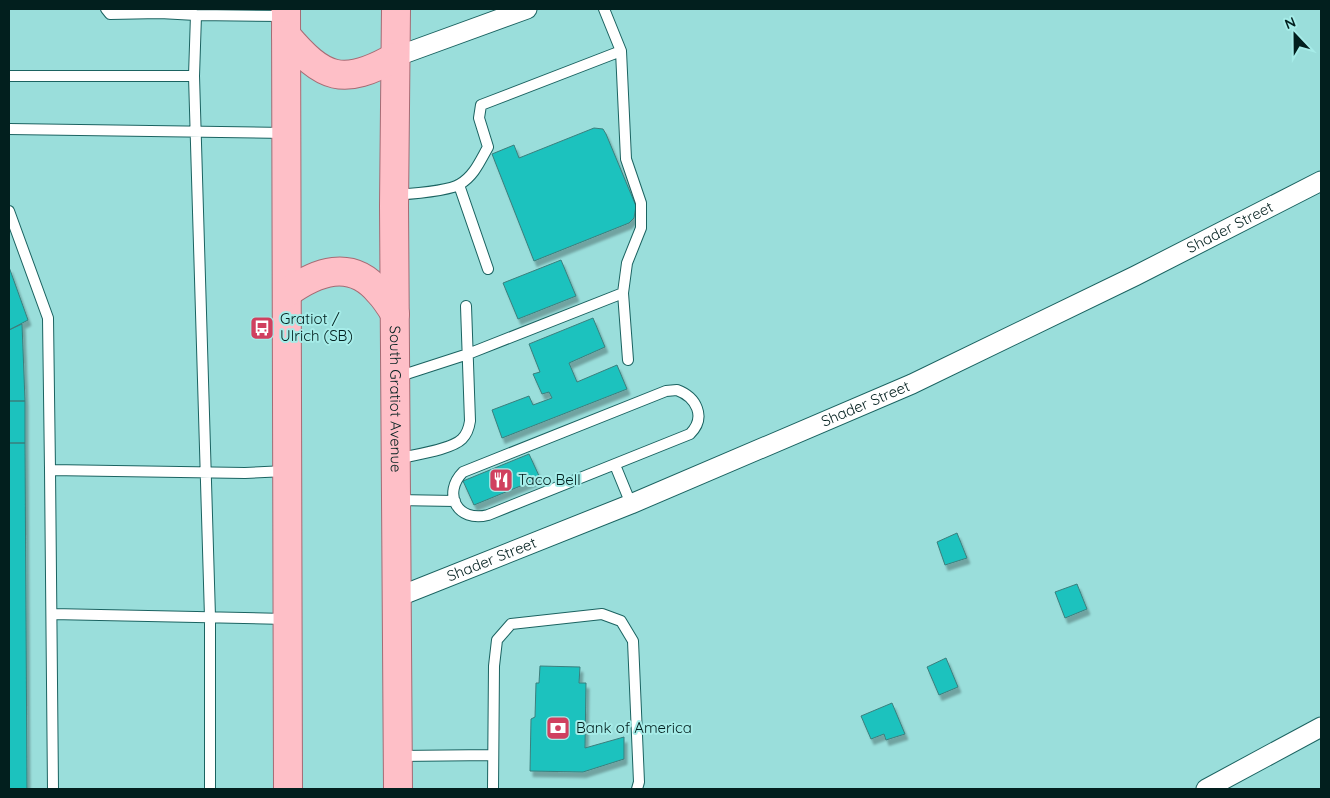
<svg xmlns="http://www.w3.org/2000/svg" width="1330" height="798" viewBox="0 0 1330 798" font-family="Quicksand,sans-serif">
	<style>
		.building { fill: #1cc2be; stroke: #3b7f7d; filter: url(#shadow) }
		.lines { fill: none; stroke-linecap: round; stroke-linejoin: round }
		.lane-casing { stroke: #1b6361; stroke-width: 12 }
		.street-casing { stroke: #1b6361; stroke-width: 21 }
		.primary-casing { stroke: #a66b74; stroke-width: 30 }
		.lane { stroke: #fff; stroke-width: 10 }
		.street { stroke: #fff; stroke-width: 19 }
		.primary { stroke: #febfc7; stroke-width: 28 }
		.labels { text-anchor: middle; stroke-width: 4; stroke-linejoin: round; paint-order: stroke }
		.street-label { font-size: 15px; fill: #021f1e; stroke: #a6ece8 }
		.poi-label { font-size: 15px; fill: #021f1e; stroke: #a6ece8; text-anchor: start }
	</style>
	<defs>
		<filter id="shadow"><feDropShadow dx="3" dy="5.5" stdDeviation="1" flood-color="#0004"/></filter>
	</defs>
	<rect width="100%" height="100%" fill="#9adedb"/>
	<!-- building -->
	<path class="building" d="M 594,128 L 603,129 L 606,134 L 636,206 L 634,218 L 629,223 L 534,261 L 492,154 L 514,145 L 519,158 Z
		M 561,260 L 576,296 L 518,319 L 503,283 Z
		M 9,267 L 28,320 L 9,330 Z
		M 593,318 L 605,347 L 569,363 L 577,382 L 617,365 L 627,389 L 502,438 L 492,410 L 529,396 L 533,405 L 552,398 L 549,392 L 542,394 L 533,374 L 540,372 L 529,344 Z
		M 22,324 L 25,401 L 9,401 L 9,330 Z
		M 9,401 L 25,401 L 25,443 L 9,443 Z
		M 9,443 L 25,443 L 27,789 L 9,789 Z
		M 529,454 L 540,478 L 474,505 L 463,481 Z
		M 957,533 L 967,558 L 945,565 L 937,542 Z
		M 1077,584 L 1087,609 L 1065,618 L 1055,592 Z
		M 946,658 L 958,687 L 939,695 L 927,667 Z
		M 540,666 L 580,667 L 579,683 L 586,683 L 585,748 L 624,737 L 624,759 L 583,772 L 530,771 L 531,719 L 535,717 L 536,683 L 539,683 Z
		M 892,703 L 905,734 L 886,740 L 884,734 L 871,739 L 861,716 Z"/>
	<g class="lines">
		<!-- lane casing -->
		<g class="lane-casing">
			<path id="lane" d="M 604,9 L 621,51 L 626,159 L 641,203 L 641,228 L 627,263 L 623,293 L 628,360
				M 196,15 L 285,16
				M 9,76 L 194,76 L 196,15 L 160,13 L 110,14 L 106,9
				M 194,76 L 210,617 L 210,789
				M 9,129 L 285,133
				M 459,185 L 488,269
				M 395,195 C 409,194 450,191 460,184 C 474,176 480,161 488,147 L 479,118 L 481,105 L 621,51
				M 9,211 L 48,318 L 50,470
				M 397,377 L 468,354 L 623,293
				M 677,390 C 696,397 707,417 690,434 L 488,515 C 457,523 442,493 463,472 L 666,391 Z
				M 397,459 C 412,455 451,450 462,439 C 467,434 469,428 470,421 L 466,306
				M 615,465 L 631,504
				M 396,500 L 455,501
				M 52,614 L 286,619
				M 398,756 L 493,755
				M 53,789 L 50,470 L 245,473 L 286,471
				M 493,789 L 494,666 L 497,640 L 511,624 L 602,614 L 621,621 L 633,641 L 639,782 L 637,789"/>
		</g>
		<!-- street casing -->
		<g class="street-casing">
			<g id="street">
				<path d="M 395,57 L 527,9"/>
				<path id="s1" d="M 395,598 L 631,504 L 912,384 L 1135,276 L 1321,181"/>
				<path d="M 1206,789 L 1321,727"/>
			</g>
		</g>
		<!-- primary casing -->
		<g class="primary-casing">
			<g id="primary">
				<path d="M 286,9 L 288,789"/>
				<path id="s2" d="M 396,9 L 394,206 L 398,789"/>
				<path d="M 286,35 C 323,79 343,87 395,57"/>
				<path d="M 287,293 C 316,272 351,258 379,292 C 385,298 390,306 395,314"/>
			</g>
		</g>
		<!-- lane -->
		<use href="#lane" class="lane"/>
		<!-- street -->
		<use href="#street" class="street"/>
		<!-- primary -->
		<use href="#primary" class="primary"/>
	</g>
	<!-- icons -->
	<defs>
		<g id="bus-square" transform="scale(1.25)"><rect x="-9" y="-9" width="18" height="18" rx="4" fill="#d0405f" stroke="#a6ece8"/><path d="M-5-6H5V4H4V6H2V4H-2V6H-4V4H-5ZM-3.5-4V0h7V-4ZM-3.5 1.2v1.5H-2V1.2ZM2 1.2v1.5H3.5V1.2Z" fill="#fff"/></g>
		<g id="restaurant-square" transform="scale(1.25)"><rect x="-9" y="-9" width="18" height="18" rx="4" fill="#d0405f" stroke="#a6ece8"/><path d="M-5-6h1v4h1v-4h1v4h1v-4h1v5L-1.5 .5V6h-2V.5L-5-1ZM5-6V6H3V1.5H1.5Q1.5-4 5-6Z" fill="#fff"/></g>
		<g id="bank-square" transform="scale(1.25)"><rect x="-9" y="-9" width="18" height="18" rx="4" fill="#d0405f" stroke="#a6ece8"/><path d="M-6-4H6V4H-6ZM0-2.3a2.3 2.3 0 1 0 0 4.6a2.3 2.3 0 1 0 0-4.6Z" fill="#fff"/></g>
	</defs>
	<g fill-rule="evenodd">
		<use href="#bus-square" x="262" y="328"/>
		<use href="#restaurant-square" x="501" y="480"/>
		<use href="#bank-square" x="558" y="728"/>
	</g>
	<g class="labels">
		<!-- street labels -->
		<g class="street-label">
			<text dy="5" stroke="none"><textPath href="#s1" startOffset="914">Shader Street</textPath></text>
			<text dy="5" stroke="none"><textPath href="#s2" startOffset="390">South Gratiot Avenue</textPath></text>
			<text dy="5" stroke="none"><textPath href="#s1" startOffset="509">Shader Street</textPath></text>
			<text dy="5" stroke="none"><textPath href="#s1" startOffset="104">Shader Street</textPath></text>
		</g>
		<!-- poi labels -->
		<g class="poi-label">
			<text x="280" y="324">Gratiot /<tspan x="280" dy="17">Ulrich (SB)</tspan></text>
			<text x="518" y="485">Taco Bell</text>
			<text x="576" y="733">Bank of America</text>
		</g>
	</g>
	<!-- border -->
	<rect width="1330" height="798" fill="none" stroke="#021f1e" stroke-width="20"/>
	<!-- north arrow -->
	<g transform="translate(1295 35) rotate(338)" stroke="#a6ece8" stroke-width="4" paint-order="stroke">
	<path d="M0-4L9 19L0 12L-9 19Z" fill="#021f1e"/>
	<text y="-8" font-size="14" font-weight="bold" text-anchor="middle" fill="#021f1e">N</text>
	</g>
</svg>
